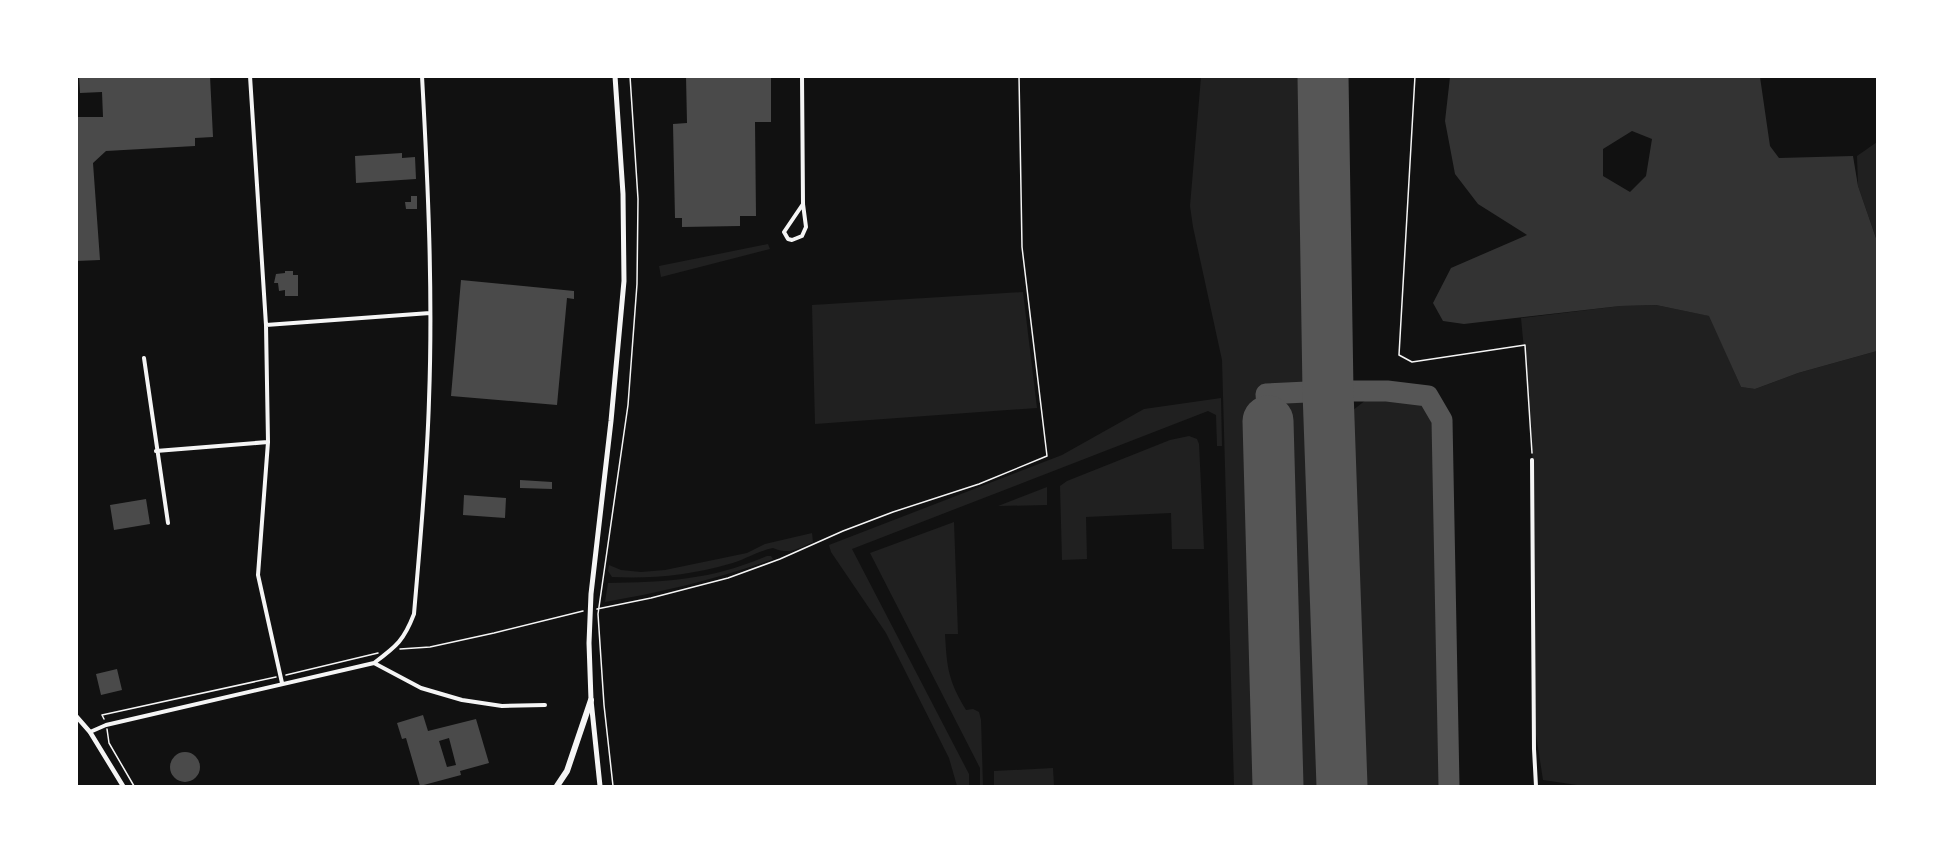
<svg xmlns="http://www.w3.org/2000/svg" width="1954" height="863" viewBox="0 0 1954 863" font-family="Inter,sans-serif">
	<style>
		.green { fill: #202020 }
		.water { fill: #333; fill-rule: evenodd }
		.lines { fill: none; stroke-linecap: round; stroke-linejoin: round }
		.taxiway { stroke: #565656; stroke-width: 21 }
		.runway { stroke: #565656; stroke-width: 51 }
		.building { fill: #4a4a4a; fill-rule: evenodd }
		.path { stroke: #f5f5f5; stroke-width: 1.5 }
		.minor { stroke: #f5f5f5; stroke-width: 4 }
		.tertiary { stroke: #f5f5f5; stroke-width: 4.5 }
		.primary { stroke: #f5f5f5; stroke-width: 5 }
		.trunk { stroke: #f5f5f5; stroke-width: 6 }
	</style>
	<rect width="100%" height="100%" fill="#111"/>
	<!-- green -->
	<path class="green" d="M 1201,77 L 1310,77 L 1331,786 L 1234,786 L 1222,360 L 1193,227 L 1190,206 Z
		M 1877,142 L 1877,241 L 1858,186 L 1857,156 Z
		M 768,244 L 770,249 L 661,277 L 659,266 Z
		M 1023,292 L 1037,408 L 815,424 L 812,305 Z
		M 1656,305 L 1710,316 L 1741,387 L 1755,389 L 1798,373 L 1877,351 L 1877,786 L 1584,786 L 1543,780 L 1535,728 L 1532,434 L 1521,318 L 1620,306 Z
		M 1221,398 L 1222,446 L 1217,446 L 1216,415 L 1208,411 L 852,549 L 969,774 L 969,786 L 957,786 L 949,758 L 886,633 L 831,552 L 829,545 L 1062,455 L 1144,409 Z
		M 1366,400 L 1421,403 L 1436,423 L 1446,786 L 1355,786 L 1344,417 Z
		M 1189,436 L 1197,439 L 1199,444 L 1204,549 L 1172,549 L 1171,513 L 1086,517 L 1087,559 L 1062,560 L 1060,486 L 1067,481 L 1170,440 Z
		M 1047,487 L 1047,505 L 998,506 Z
		M 954,522 L 958,634 L 945,634 C 947,668 948,680 966,710 L 973,709 L 979,712 L 981,720 L 983,786 L 980,786 L 980,768 L 870,553 Z
		M 812,533 L 813,542 C 797,549 790,555 773,548 C 758,551 744,560 729,564 C 691,575 652,579 612,577 L 608,571 L 609,565 L 621,570 L 641,572 L 665,570 L 747,553 L 765,544 Z
		M 767,556 L 771,556 L 773,559 C 718,579 662,592 605,602 L 608,583 C 667,582 711,580 767,556 Z
		M 1053,768 L 1054,786 L 994,786 L 994,771 Z"/>
	<!-- water -->
	<path class="water" d="M 1450,77 L 1760,77 L 1770,146 L 1779,158 L 1853,156 L 1858,186 L 1877,241 L 1877,351 L 1798,373 L 1755,389 L 1741,387 L 1709,316 L 1656,305 L 1620,306 L 1464,324 L 1443,321 L 1433,303 L 1451,268 L 1527,235 L 1478,204 L 1455,174 L 1445,121 ZM 1632,131 L 1652,139 L 1646,176 L 1630,192 L 1603,176 L 1603,149 Z"/>
	<g class="lines">
		<!-- taxiway -->
		<path class="taxiway" d="M 1268,421 L 1266,394 L 1328,391 L 1387,391 L 1428,396 L 1442,420 L 1449,786"/>
		<!-- runway -->
		<path class="runway" d="M 1323,76 L 1328,391 L 1342,786
			M 1268,421 L 1278,786"/>
	</g>
	<!-- building -->
	<path class="building" d="M 79,76 L 210,76 L 213,137 L 195,138 L 195,146 L 106,151 L 93,163 L 100,260 L 76,261 L 76,117 L 103,117 L 102,92 L 80,93 Z
		M 686,76 L 771,76 L 771,122 L 755,122 L 756,216 L 740,216 L 740,226 L 682,227 L 682,218 L 675,218 L 673,124 L 687,123 Z
		M 402,153 L 402,158 L 415,157 L 416,179 L 356,183 L 355,156 Z
		M 411,196 L 417,196 L 417,209 L 406,209 L 405,202 L 411,202 Z
		M 285,271 L 293,271 L 293,275 L 298,275 L 298,296 L 285,296 L 285,290 L 279,291 L 278,283 L 274,283 L 276,274 L 285,273 Z
		M 461,280 L 574,291 L 574,299 L 567,298 L 557,405 L 451,396 Z
		M 520,480 L 552,482 L 552,489 L 520,488 Z
		M 464,495 L 506,498 L 505,518 L 463,515 Z
		M 146,499 L 150,524 L 114,530 L 110,505 Z
		M 117,669 L 122,690 L 101,695 L 96,674 Z
		M 423,715 L 428,731 L 476,719 L 489,763 L 460,771 L 461,775 L 420,786 L 406,738 L 402,739 L 397,723 ZM 449,738 L 456,765 L 447,767 L 439,741 Z
		M170 767a15 15 0 1 1 30 0a15 15 0 1 1-30 0Z"/>
	<g class="lines">
		<!-- path -->
		<path class="path" d="M 1415,76 L 1399,355 L 1412,362 L 1525,345 L 1532,453
			M 597,609 L 651,598 L 728,578 L 780,559 L 843,531 L 893,512 L 979,484 L 1047,456 L 1022,247 L 1019,76
			M 400,649 L 430,647 L 494,633 L 583,611
			M 286,675 L 378,653
			M 104,719 L 102,715 L 276,677
			M 107,729 L 109,743 L 134,786
			M 613,786 L 604,705 L 598,614 L 628,405 L 637,284 L 638,199 L 630,76"/>
		<!-- minor -->
		<path class="minor" d="M 250,76 L 266,325 L 268,442 L 258,575 L 282,683
			M 802,76 L 803,204 L 806,227 L 802,236 L 792,240 L 788,239 L 784,232 L 803,204
			M 266,325 L 430,313
			M 144,358 L 168,523
			M 156,451 L 268,442
			M 1532,460 L 1534,749 L 1536,786
			M 374,663 L 421,688 L 462,700 L 502,706 L 545,705
			M 90,732 L 106,725 L 374,663 C 397,646 404,640 414,614 C 420,543 427,471 429,400 C 433,292 428,184 422,76"/>
		<!-- tertiary -->
		<path class="tertiary" d="M 76,716 L 90,732 L 123,786"/>
		<!-- primary -->
		<path class="primary" d="M 600,786 L 591,700 L 589,643 L 591,594 L 611,421 L 624,281 L 623,194 L 615,76"/>
		<!-- trunk -->
		<path class="trunk" d="M 557,786 L 567,771 L 591,700"/>
	</g>
	<!-- border -->
	<rect width="1954" height="863" fill="none" stroke="#ffffff" stroke-width="156"/>
</svg>
